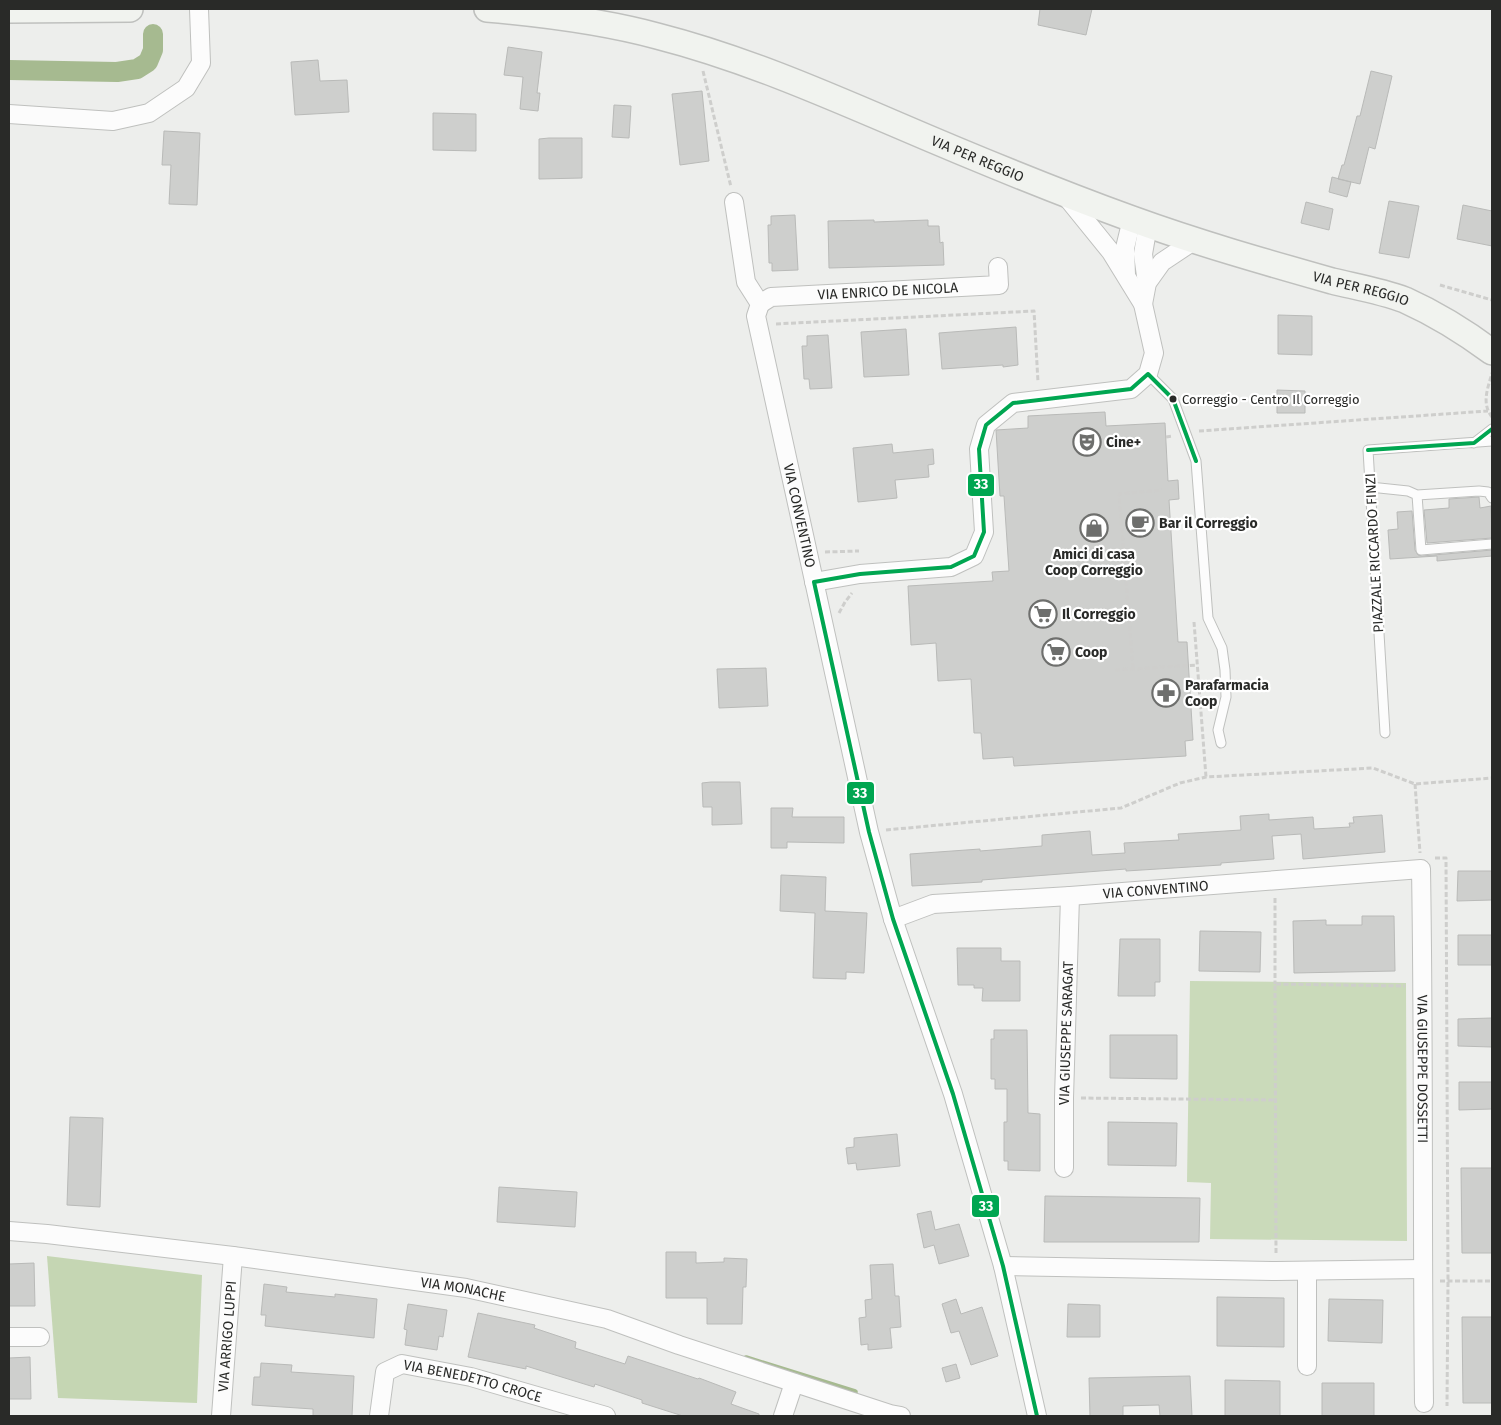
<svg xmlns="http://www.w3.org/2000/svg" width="1501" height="1425" viewBox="0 0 1501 1425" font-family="'Fira Sans',sans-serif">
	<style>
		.green { fill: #cadaba }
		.forest { fill: #c5d6b3 }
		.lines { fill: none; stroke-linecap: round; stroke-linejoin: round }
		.stream { stroke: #a6ba90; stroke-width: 5.5 }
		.canal { stroke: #a6ba90; stroke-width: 20 }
		.building { fill: #cecfcd; stroke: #b9bab8 }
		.service-casing { stroke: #bfc0be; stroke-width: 11 }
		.minor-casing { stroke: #bfc0be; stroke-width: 20 }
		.secondary-casing { stroke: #bfc0be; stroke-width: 28 }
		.path { stroke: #cececc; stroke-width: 3; stroke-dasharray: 5 2.5; stroke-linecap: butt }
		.service { stroke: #fcfcfc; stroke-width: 9 }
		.minor { stroke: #fcfcfc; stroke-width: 18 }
		.secondary { stroke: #f1f3ef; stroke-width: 25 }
		.bus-1-casing { stroke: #fff; stroke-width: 8 }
		.bus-1 { stroke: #00a651; stroke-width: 4 }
		.bus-dot { fill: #292a28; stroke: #fff; stroke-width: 2 }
		.labels { text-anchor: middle; stroke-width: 4.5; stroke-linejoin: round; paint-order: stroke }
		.bus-label { font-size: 13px; fill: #292a28; stroke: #fff; text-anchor: start }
		.street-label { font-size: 14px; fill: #292a28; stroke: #fff }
		.poi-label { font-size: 14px; font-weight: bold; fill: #292a28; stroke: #fff; text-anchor: start }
		.line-badge { stroke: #fff; stroke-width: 2 }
		.badge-label { font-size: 14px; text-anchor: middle; font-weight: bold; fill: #fff }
	</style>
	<rect width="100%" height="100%" fill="#edeeec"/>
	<!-- green -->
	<path class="green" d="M 1190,981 L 1406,983 L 1407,1241 L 1210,1239 L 1211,1183 L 1187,1182 Z"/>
	<!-- forest -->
	<path class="forest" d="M 47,1256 L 202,1275 L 197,1403 L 58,1398 Z"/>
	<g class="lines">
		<!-- stream -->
		<path class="stream" d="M 746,1358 L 855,1392"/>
		<!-- canal -->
		<path class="canal" d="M 9,70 L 117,72 L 137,69 L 148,62 L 153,50 L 153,34"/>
	</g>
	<!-- building -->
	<path class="building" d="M 1040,9 L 1092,9 L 1086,35 L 1038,25 Z
		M 508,47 L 542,52 L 537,93 L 540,93 L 538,111 L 520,109 L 523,77 L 504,75 Z
		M 318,60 L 320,81 L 347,80 L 349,112 L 295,115 L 291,62 Z
		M 1371,71 L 1392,76 L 1375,149 L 1369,147 L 1360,184 L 1338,179 L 1342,165 L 1344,165 L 1357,116 L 1360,116 Z
		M 702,91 L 709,161 L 680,165 L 672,94 Z
		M 614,105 L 631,106 L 629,138 L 612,137 Z
		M 433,113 L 476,114 L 476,151 L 433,150 Z
		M 164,131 L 200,133 L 197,205 L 169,204 L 171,165 L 162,165 Z
		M 549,138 L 582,138 L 582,178 L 539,179 L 539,139 Z
		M 1332,177 L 1351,182 L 1347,197 L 1329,192 Z
		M 1389,201 L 1419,206 L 1409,258 L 1379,253 Z
		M 1306,202 L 1333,209 L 1329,230 L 1301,223 Z
		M 1463,205 L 1492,211 L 1492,246 L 1457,239 Z
		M 795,215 L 798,270 L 772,271 L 772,263 L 769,263 L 768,225 L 771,225 L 771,216 Z
		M 874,220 L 874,222 L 928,220 L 928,226 L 939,226 L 940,243 L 943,242 L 944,265 L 829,268 L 828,221 Z
		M 1278,315 L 1312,316 L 1312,355 L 1278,354 Z
		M 1016,327 L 1018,365 L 1003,367 L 1003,365 L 942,369 L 939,333 Z
		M 906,329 L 909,375 L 864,377 L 861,332 Z
		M 828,335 L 832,388 L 810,389 L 809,379 L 804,379 L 802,346 L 807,346 L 807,336 Z
		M 1277,390 L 1305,391 L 1305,413 L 1277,413 Z
		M 1105,412 L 1106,426 L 1165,423 L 1168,481 L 1178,480 L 1179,499 L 1169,500 L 1178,642 L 1187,642 L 1193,740 L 1185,741 L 1186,756 L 1014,766 L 1013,757 L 983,759 L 981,733 L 974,733 L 971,679 L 938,681 L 936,643 L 911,645 L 908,586 L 993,581 L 992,572 L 1009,571 L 1004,496 L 1000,496 L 996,430 L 1028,428 L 1028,416 Z
		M 892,444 L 893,453 L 933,449 L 934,464 L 928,465 L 929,477 L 895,480 L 897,498 L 858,502 L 853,448 Z
		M 1479,497 L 1480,508 L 1491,506 L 1492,538 L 1427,543 L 1424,510 L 1449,508 L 1449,499 Z
		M 1412,511 L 1415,550 L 1418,555 L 1422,556 L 1492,550 L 1492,556 L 1437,561 L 1437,556 L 1390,559 L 1388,530 L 1398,529 L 1397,512 Z
		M 766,668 L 768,706 L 719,708 L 717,669 Z
		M 711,782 L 740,782 L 742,824 L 712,825 L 712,807 L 703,807 L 702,783 Z
		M 771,808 L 793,808 L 792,817 L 844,817 L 844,843 L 787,842 L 787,848 L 771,848 Z
		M 1269,814 L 1269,820 L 1313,817 L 1314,829 L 1350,827 L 1349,823 L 1354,823 L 1353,817 L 1382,815 L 1385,852 L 1303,859 L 1301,834 L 1272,836 L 1274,859 L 1221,863 L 1221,865 L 1126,871 L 1126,869 L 982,880 L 982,882 L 912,886 L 910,854 L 980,849 L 980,851 L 1042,846 L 1042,835 L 1090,831 L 1092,855 L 1125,853 L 1124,843 L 1179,840 L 1178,834 L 1241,830 L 1240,816 Z
		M 1458,871 L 1492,871 L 1492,900 L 1457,901 Z
		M 781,875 L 826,877 L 825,911 L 867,913 L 864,973 L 846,972 L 846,979 L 813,978 L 815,913 L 780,911 Z
		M 1362,916 L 1394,916 L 1395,971 L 1294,973 L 1293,921 L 1326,920 L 1326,925 L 1362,925 Z
		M 1200,931 L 1261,932 L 1260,972 L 1199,971 Z
		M 1458,935 L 1492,935 L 1492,965 L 1458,965 Z
		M 1120,939 L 1160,939 L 1160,982 L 1155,982 L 1155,996 L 1118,996 Z
		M 957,948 L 1001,948 L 1001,961 L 1020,961 L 1020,1001 L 982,1001 L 983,988 L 974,988 L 974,985 L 958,985 Z
		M 1492,1018 L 1492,1047 L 1458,1046 L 1458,1019 Z
		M 994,1030 L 1027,1030 L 1028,1113 L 1040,1114 L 1040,1171 L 1008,1170 L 1008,1161 L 1004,1161 L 1004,1122 L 1007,1122 L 1007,1089 L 995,1089 L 995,1079 L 991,1079 L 991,1039 L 994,1039 Z
		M 1110,1035 L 1177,1035 L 1177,1079 L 1110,1078 Z
		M 1459,1082 L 1492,1082 L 1492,1109 L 1459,1110 Z
		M 70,1117 L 103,1118 L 100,1207 L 67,1205 Z
		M 1108,1122 L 1177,1123 L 1176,1166 L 1108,1165 Z
		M 897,1134 L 900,1166 L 857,1170 L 856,1163 L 848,1164 L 846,1148 L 854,1147 L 854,1138 Z
		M 1461,1168 L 1492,1168 L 1492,1253 L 1462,1253 Z
		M 499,1187 L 577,1192 L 575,1227 L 497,1222 Z
		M 1045,1196 L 1200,1198 L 1199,1242 L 1044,1242 Z
		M 931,1211 L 935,1230 L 959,1224 L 969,1256 L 939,1264 L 934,1245 L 924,1248 L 917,1214 Z
		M 666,1252 L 696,1252 L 696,1263 L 724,1262 L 724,1258 L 747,1259 L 746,1287 L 743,1287 L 742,1324 L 707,1324 L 707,1298 L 666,1298 Z
		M 34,1263 L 35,1306 L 9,1306 L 9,1264 Z
		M 893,1264 L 895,1296 L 899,1296 L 901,1327 L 890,1328 L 892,1348 L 868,1350 L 868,1344 L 861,1345 L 859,1318 L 866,1317 L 865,1300 L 872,1299 L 870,1265 Z
		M 264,1284 L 287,1287 L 286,1292 L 335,1297 L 335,1294 L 377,1299 L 374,1338 L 265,1326 L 266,1315 L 261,1315 Z
		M 1217,1297 L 1284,1298 L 1284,1347 L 1217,1346 Z
		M 956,1299 L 961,1314 L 982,1307 L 998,1356 L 971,1365 L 959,1331 L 951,1333 L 942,1304 Z
		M 1329,1299 L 1383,1300 L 1382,1343 L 1328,1341 Z
		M 408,1304 L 447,1310 L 443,1337 L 439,1336 L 437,1350 L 405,1345 L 407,1330 L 404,1329 Z
		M 1068,1304 L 1100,1305 L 1100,1337 L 1067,1337 Z
		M 478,1313 L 535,1325 L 534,1328 L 576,1342 L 575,1348 L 625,1364 L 628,1356 L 698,1379 L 699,1378 L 736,1392 L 731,1404 L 759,1414 L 759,1416 L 683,1416 L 642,1403 L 642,1400 L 595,1384 L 594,1387 L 526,1366 L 526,1369 L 468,1357 Z
		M 1462,1317 L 1492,1317 L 1492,1403 L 1463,1403 Z
		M 30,1357 L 31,1399 L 9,1399 L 9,1358 Z
		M 261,1363 L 292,1365 L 291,1372 L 354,1376 L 352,1416 L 313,1416 L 313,1409 L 252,1405 L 254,1377 L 260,1377 Z
		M 956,1364 L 960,1378 L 946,1382 L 942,1368 Z
		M 1190,1376 L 1192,1416 L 1160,1416 L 1159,1405 L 1123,1406 L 1123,1416 L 1090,1416 L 1089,1378 Z
		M 1225,1380 L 1280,1381 L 1280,1416 L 1225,1416 Z
		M 1322,1383 L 1374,1383 L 1374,1416 L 1322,1416 Z"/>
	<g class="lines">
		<!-- service casing -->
		<g class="service-casing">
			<path id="service" d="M 1148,374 L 1173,399 L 1196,461 L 1208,618 L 1222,648 L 1225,670 L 1226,697 L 1218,730 L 1221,743
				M 1474,443 L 1492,429
				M 1370,487 L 1408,491 L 1417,495 L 1421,550 L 1492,544
				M 1417,495 L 1479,491 L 1488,492 L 1492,498
				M 1385,733 L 1368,450 L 1492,441"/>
		</g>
		<!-- minor casing -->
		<g class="minor-casing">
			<g id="minor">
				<path d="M 9,114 L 113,121 L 149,113 L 186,88 L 201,63 L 199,9"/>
				<path id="s1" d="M 734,202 L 746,282 L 760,304 L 756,316 L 869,832 L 893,919 L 953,1094 L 1003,1266 L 1037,1416"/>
				<path d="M 1126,275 L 1125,248 L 1132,219"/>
				<path d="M 1147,283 L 1143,254 L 1148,225"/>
				<path id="s2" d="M 760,304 L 771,297 L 999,285 L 998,267"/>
				<path d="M 1143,304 L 1147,283 L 1162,262 L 1195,240"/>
				<path d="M 814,582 L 860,574 L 951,567 L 974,556 L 984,532 L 979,449 L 986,425 L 1013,403 L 1131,389 L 1148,374 L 1154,353 L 1143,304 L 1111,252 L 1064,194"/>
				<path id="s3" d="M 893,919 L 933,904 L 1070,896 L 1421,869 C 1424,1047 1422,1225 1424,1403"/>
				<path id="s4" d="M 1064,1168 L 1064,1098 L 1070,896"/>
				<path id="s5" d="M 9,1231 L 47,1234 L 233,1256 L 466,1288 L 607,1319 L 679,1345 L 890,1414 L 901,1416"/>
				<path d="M 1003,1266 L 1276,1271 L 1423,1269"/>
				<path d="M 9,1337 L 40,1337"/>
				<path d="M 1307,1366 L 1307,1271"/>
				<path id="s6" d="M 221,1416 L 233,1256"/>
				<path id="s7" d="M 379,1416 L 385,1372 L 402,1364 L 471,1377 L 606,1416"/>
				<path d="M 783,1416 L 794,1383"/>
			</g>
		</g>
		<!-- secondary casing -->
		<g class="secondary-casing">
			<g id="secondary">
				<path id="s8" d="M 487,9 C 544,14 602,21 657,36 C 739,57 816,90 893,123 C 972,157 1052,190 1132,219 C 1198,243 1265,262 1332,281 C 1357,287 1381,291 1405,300 C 1436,314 1465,332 1492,352"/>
				<path d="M 9,10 L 130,9"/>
			</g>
		</g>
		<!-- path -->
		<path class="path" d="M 703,71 L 731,187
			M 1440,285 L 1492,300
			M 776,324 L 1034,311 L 1038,382
			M 1492,417 C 1481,403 1488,388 1492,373
			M 1199,431 L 1488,411
			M 1166,437 L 1173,436
			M 825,552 L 859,551
			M 839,613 L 845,602 L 852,593
			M 1194,622 L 1206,777
			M 1133,668 L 1119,494 L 1162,490
			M 1115,670 L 1197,665
			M 1415,784 L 1420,853
			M 886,830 L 1121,808 L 1180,783 L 1206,777 L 1373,768 L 1415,784 L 1492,778
			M 1435,858 L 1446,858 L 1448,1281 L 1447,1406
			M 1275,898 L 1275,984
			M 1081,1098 L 1276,1100
			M 1276,1253 L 1275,984 L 1405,986
			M 1440,1281 L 1492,1281"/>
		<!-- service -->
		<use href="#service" class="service"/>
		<!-- minor -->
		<use href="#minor" class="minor"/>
		<!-- secondary -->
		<use href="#secondary" class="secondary"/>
		<!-- bus-1 casing -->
		<g class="bus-1-casing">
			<path id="bus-1" d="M 1148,374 L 1173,399 L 1196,461
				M 1368,450 L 1474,443 L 1492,429
				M 814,582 L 869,832 L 893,919 L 953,1094 L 1003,1266 L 1037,1416
				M 814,582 L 860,574 L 951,567 L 974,556 L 984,532 L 979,449 L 986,425 L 1013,403 L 1131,389 L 1148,374"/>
		</g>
		<!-- bus-1 -->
		<use href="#bus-1" class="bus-1"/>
	</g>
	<!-- icons -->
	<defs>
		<g id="theatre-ring" transform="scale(1.4375)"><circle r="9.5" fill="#fff" stroke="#6e6f6d" stroke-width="1.5"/><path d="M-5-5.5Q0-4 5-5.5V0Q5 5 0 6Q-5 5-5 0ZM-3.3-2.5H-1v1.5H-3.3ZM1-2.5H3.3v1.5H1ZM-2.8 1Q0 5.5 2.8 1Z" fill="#6e6f6d"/></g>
		<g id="cafe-ring" transform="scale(1.4375)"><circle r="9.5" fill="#fff" stroke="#6e6f6d" stroke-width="1.5"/><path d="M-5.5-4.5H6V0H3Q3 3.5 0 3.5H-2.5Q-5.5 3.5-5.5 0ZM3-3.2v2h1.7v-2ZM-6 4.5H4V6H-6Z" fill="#6e6f6d"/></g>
		<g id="shop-ring" transform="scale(1.4375)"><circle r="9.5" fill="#fff" stroke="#6e6f6d" stroke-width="1.5"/><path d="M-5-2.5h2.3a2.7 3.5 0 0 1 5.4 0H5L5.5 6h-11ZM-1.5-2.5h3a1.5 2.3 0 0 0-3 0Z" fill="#6e6f6d"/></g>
		<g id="supermarket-ring" transform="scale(1.4375)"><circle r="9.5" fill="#fff" stroke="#6e6f6d" stroke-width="1.5"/><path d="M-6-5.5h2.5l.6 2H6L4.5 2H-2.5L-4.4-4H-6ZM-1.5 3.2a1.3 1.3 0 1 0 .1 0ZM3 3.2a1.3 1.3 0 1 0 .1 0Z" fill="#6e6f6d"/></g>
		<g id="pharmacy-ring" transform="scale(1.4375)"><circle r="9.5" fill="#fff" stroke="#6e6f6d" stroke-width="1.5"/><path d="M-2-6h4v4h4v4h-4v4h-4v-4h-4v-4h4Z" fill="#6e6f6d"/></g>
	</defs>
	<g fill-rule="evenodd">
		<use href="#theatre-ring" x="1087" y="442"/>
		<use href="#cafe-ring" x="1140" y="523"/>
		<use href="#shop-ring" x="1094" y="528"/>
		<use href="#supermarket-ring" x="1043" y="614"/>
		<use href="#supermarket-ring" x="1056" y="652"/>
		<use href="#pharmacy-ring" x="1166" y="693"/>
	</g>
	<!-- markers -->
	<circle class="bus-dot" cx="1173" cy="399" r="4.5"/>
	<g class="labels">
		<!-- bus labels -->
		<g class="bus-label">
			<text x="1182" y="404">Correggio - Centro Il Correggio</text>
		</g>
		<!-- street labels -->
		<g class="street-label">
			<text dy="5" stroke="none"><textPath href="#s8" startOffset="516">VIA PER REGGIO</textPath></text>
			<text dy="5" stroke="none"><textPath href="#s8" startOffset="921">VIA PER REGGIO</textPath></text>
			<text dy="5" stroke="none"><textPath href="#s2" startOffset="130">VIA ENRICO DE NICOLA</textPath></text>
			<text dy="5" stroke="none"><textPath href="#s1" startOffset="324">VIA CONVENTINO</textPath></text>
			<text transform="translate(1374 553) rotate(-93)" y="5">PIAZZALE RICCARDO FINZI</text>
			<text dy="5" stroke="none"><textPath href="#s3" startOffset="266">VIA CONVENTINO</textPath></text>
			<text dy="5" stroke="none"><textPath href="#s4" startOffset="135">VIA GIUSEPPE SARAGAT</textPath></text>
			<text dy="5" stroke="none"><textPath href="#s3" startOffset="732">VIA GIUSEPPE DOSSETTI</textPath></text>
			<text dy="5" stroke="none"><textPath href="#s5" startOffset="458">VIA MONACHE</textPath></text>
			<text dy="5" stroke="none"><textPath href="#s6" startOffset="80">VIA ARRIGO LUPPI</textPath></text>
			<text dy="5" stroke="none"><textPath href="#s7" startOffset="136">VIA BENEDETTO CROCE</textPath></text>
		</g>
		<!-- poi labels -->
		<g class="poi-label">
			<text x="1106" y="447">Cine+</text>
			<text x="1159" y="528">Bar il Correggio</text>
			<text x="1094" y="559" text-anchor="middle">Amici di casa<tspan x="1094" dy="16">Coop Correggio</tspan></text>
			<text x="1062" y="619">Il Correggio</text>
			<text x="1075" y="657">Coop</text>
			<text x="1185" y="690">Parafarmacia<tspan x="1185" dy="16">Coop</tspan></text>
		</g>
	</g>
	<g class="line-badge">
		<rect x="967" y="473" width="28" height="24" rx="5" fill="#00a651"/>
		<rect x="846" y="781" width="29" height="24" rx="5" fill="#00a651"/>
		<rect x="971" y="1194" width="29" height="24" rx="5" fill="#00a651"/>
	</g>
	<g class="badge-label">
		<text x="981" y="489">33</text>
		<text x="860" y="798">33</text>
		<text x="986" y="1211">33</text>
	</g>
	<!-- border -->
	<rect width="1501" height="1425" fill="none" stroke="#292a28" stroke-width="20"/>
</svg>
